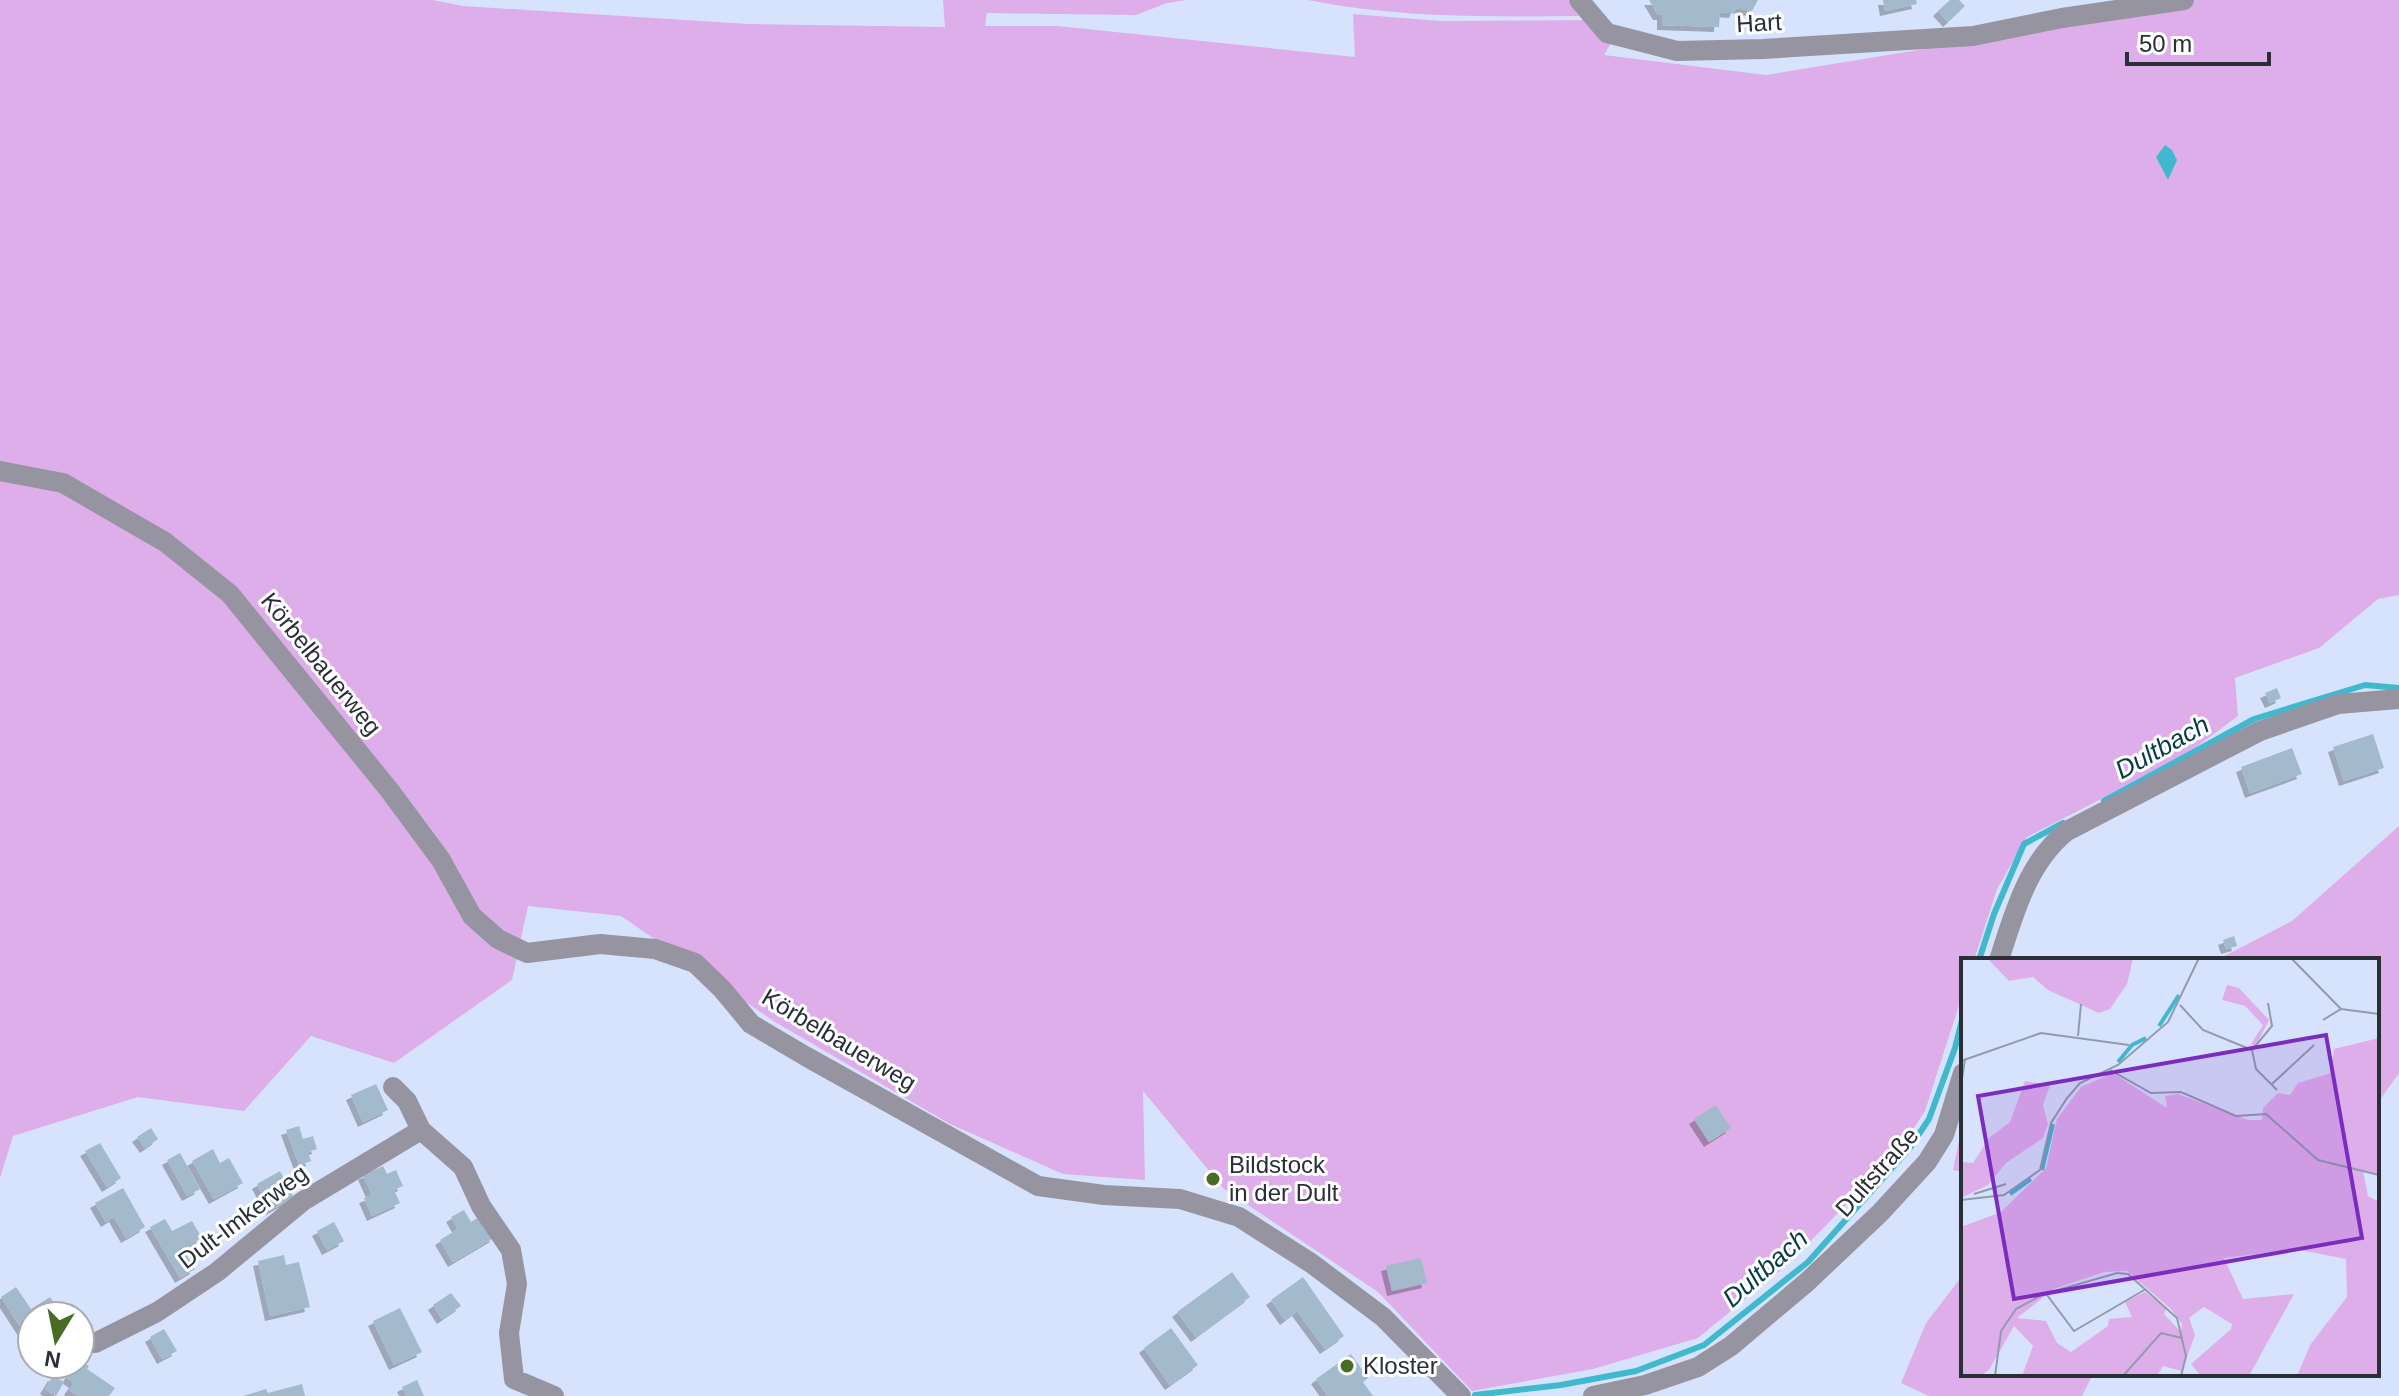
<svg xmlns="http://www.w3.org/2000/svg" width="2399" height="1396" viewBox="0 0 2399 1396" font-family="Arial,sans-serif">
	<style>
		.green { fill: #deaeeb }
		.water { fill: #40b9ce }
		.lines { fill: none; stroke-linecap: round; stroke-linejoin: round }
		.stream { stroke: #40b9ce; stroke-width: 6 }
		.building { fill: #a2bacc; filter: url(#shadow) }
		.street { stroke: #9694a0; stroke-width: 20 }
		.poi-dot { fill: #486c24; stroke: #fff; stroke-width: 3 }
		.labels { text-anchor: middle; stroke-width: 6; stroke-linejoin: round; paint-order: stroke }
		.street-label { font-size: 24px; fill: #292e37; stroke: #fff }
		.poi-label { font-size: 24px; fill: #292e37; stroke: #fff; text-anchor: start }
		.water-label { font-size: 26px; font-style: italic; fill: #043d46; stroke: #fff }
		.inset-river { fill: none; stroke: #40b9ce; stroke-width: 4 }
		.inset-road { fill: none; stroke: #919bad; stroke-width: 2 }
		.view { fill: #7b2cbf; fill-opacity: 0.15; stroke: #7b2cbf; stroke-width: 4 }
		.inset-edge { fill: none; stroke: #292e37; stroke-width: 4 }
	</style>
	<defs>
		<filter id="shadow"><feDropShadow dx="-5" dy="5" stdDeviation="0" flood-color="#0004"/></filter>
	</defs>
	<rect width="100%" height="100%" fill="#d7e3fc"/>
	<!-- green -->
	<path class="green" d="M 0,0 L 433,0 L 463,6 L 749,24 L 945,27 L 943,0 L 1187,0 L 1167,3 L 1136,15 L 987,13 L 985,26 L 1058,26 L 1355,57 L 1353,14 L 1440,21 L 1593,20 L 1614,38 L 1604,55 L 1766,75 L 2119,17 L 2171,0 L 2399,0 L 2399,595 L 2378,599 L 2319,648 L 2235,678 L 2238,716 L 2183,757 L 2027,837 L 1997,889 L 1974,960 L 1963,960 L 1963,993 L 1925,1111 L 1899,1151 L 1788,1264 L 1698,1338 L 1593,1369 L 1472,1391 L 1378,1292 L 1224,1189 L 1143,1091 L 1145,1180 L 1063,1174 L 950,1124 L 775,1022 L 621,916 L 528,906 L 512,980 L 394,1063 L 311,1036 L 244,1111 L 138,1097 L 13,1136 L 0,1178 Z
		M 1308,0 L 1568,0 L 1579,16 C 1487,17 1398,18 1308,0 Z
		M 2399,826 L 2399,1073 L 2377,1104 L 2377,960 L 2217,960 L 2292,921 Z
		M 1963,1121 L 1963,1172 L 1953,1170 Z
		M 1963,1275 L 1963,1374 L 2093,1374 L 2082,1396 L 1929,1396 L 1901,1383 L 1926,1323 Z"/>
	<!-- water -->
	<path class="water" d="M 2165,145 L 2172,150 L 2177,160 L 2168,180 L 2156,157 Z"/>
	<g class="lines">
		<!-- stream -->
		<path class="stream" d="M 2104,801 L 2254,719 L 2365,685 L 2399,688
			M 1979,960 L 1994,914 L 2024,844 L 2063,823
			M 1475,1395 L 1561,1385 L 1636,1371 L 1704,1345 L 1808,1262 L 1909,1149 L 1929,1119 L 1955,1048 L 1963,1016"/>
	</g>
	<!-- building -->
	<path class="building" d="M 1649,0 L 1758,0 L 1752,11 L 1736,8 L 1734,13 L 1720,12 L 1719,27 L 1662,25 L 1662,15 L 1658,15 Z
		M 1883,0 L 1916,0 L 1917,4 L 1885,11 Z
		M 1950,0 L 1959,0 L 1965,6 L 1948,22 L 1938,11 Z
		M 2277,688 L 2281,698 L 2270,703 L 2265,693 Z
		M 2373,734 L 2384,768 L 2344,781 L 2333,747 Z
		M 2292,748 L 2302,774 L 2250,793 L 2241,767 Z
		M 2234,936 L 2237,946 L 2226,949 L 2223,940 Z
		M 376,1084 L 388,1110 L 363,1122 L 351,1095 Z
		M 1716,1105 L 1731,1128 L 1709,1142 L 1694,1119 Z
		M 299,1126 L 303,1139 L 313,1136 L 317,1149 L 308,1152 L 311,1161 L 299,1165 L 286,1130 Z
		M 151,1128 L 158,1139 L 145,1148 L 137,1137 Z
		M 100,1143 L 121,1178 L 107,1187 L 85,1151 Z
		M 213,1149 L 220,1163 L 229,1158 L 243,1183 L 214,1199 L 192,1161 Z
		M 180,1153 L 200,1189 L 187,1196 L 167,1160 Z
		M 383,1166 L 387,1174 L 396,1170 L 403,1186 L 394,1190 L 400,1203 L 372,1216 L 364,1198 L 372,1195 L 363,1175 Z
		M 280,1171 L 294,1197 L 271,1210 L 257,1184 Z
		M 123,1188 L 145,1227 L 126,1238 L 114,1217 L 106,1222 L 95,1203 Z
		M 464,1210 L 471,1222 L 482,1215 L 495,1237 L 453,1262 L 440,1240 L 458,1229 L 451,1217 Z
		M 165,1219 L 172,1231 L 192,1221 L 202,1238 L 183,1249 L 195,1269 L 180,1278 L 150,1227 Z
		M 334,1222 L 344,1241 L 327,1250 L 317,1231 Z
		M 284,1255 L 286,1265 L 299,1262 L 310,1307 L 270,1316 L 258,1261 Z
		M 1421,1258 L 1427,1283 L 1392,1291 L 1386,1266 Z
		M 1232,1272 L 1250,1297 L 1196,1337 L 1177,1312 Z
		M 1303,1277 L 1344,1336 L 1325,1349 L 1297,1311 L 1285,1320 L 1271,1300 Z
		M 16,1287 L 31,1309 L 50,1297 L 63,1316 L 32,1316 L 32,1338 L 29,1340 L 1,1297 Z
		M 451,1293 L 461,1306 L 442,1319 L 433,1305 Z
		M 400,1308 L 422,1352 L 394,1365 L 373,1321 Z
		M 1171,1328 L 1198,1365 L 1170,1385 L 1144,1348 Z
		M 164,1329 L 177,1351 L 162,1359 L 150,1337 Z
		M 1351,1354 L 1368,1378 L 1363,1382 L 1373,1396 L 1328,1396 L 1316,1379 Z
		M 80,1361 L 89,1366 L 87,1369 L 115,1388 L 109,1396 L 78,1396 L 69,1390 L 74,1383 L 67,1378 L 77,1364 L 80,1364 Z
		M 53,1376 L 64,1382 L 56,1396 L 45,1389 Z
		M 417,1380 L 424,1396 L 407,1396 L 402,1387 Z
		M 302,1384 L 305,1396 L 243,1396 L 266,1389 L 268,1393 Z"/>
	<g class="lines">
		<!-- street -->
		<path class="street" d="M 1579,0 L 1607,33 L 1677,51 L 1763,49 L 1973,36 L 2062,18 L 2184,0
			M 0,471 L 63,483 L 165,542 L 230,594 L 390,791 L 441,860 L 472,916 L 498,939 L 527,953 L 600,944 L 655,949 L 695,963 L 722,989 L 751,1024 L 807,1057 L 1038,1186 L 1104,1195 L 1180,1199 L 1239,1217 L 1311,1263 L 1383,1317 L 1461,1396
			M 1999,960 C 2014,913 2028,862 2067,831 L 2260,731 L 2338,704 L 2399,699
			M 393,1087 L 407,1101 L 421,1130 L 463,1167 L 481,1206 L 511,1250 L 517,1284 L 509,1333 L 514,1379 L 554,1396
			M 95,1343 L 157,1312 L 217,1272 L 303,1201 L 421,1130
			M 1593,1396 L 1645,1385 L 1698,1367 L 1731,1346 L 1807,1282 L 1880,1213 L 1927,1162 L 1944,1135 L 1963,1073"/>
	</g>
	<!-- markers -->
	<g class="poi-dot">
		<circle cx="1213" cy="1179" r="8"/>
		<circle cx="1347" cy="1366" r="8"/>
	</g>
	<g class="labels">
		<!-- street labels -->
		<g class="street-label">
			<text transform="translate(1759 23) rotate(-3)" y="8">Hart</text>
			<text transform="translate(321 664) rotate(51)" y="8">Körbelbauerweg</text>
			<text transform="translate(839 1040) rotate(31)" y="8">Körbelbauerweg</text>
			<text transform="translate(1877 1172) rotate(-48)" y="8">Dultstraße</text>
			<text transform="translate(243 1217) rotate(-37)" y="8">Dult-Imkerweg</text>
		</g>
		<!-- poi labels -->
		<g class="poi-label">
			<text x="1229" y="1173">Bildstock<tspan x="1229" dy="28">in der Dult</tspan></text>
			<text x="1363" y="1374">Kloster</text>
		</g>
		<!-- water labels -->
		<g class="water-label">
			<text transform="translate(2162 747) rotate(-29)" y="9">Dultbach</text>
			<text transform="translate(1765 1268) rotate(-41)" y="9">Dultbach</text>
		</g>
	</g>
	<!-- overview -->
	<g transform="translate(1961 958)">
		<rect width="418" height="418" fill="#d7e3fc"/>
		<path d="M 26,0 L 172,0 L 166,26 L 149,51 L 138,55 L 87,32 L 72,19 L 48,23 ZM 266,27 L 278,30 L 308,62 L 294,89 L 290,86 L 302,67 L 284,48 L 261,42 ZM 418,80 L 418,216 L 402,213 L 407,238 L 418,244 L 418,418 L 336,418 L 349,387 L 386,339 L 385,301 L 334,291 L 263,300 L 282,341 L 333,336 L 288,418 L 240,418 L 230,406 L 270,371 L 271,366 L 243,349 L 228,360 L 234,377 L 221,413 L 202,408 L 196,418 L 61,418 L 72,388 L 53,368 L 28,412 L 19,418 L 0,418 L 0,269 L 40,254 L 85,210 L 96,161 L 120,129 L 152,115 L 206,150 L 204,138 L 217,136 L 287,162 L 301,162 L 302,150 L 317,135 L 329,137 L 337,125 L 370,115 L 373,91 ZM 166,313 L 210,351 L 221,366 L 220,374 L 203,356 L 206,350 L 184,334 L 164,344 L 171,359 L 148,361 L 147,368 L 110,394 L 96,385 L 85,363 L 56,360 L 93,331 L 143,314 ZM 64,123 L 89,127 L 82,147 L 87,166 L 82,180 L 45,205 L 27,227 L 0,240 L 0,204 L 12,205 L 28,180 L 49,164 Z" fill="#deaeeb" fill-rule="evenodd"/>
		<path class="inset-river" d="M 198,68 L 218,37M 157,104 L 171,87 L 185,80M 81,212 L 92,166M 49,236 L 70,221"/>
		<path class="inset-road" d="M 330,0 L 380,51M 219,47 L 242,72 L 291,92M 362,62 L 380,51 L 418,56M 117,78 L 120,46M 291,92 L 311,68 L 307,45M 291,92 L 295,111 L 316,132M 0,103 L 80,75 L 168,87M 149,112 L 190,135 L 220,134 L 275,158 L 305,156 L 357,202 L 418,217M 311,126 L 353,87M 0,127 L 4,101M 13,236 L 45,226M 0,242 L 43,237 L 79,212 L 90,165 L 106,140 L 119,125 L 157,107 L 207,64 L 238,0M 86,337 L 113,373 L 185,331M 34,418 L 40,373 L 55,351 L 83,336 L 156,315 L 167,316 L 216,360 L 225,398 L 220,418M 162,418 L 200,375 L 221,380"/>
		<path class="view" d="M 365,77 L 401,280 L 53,341 L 17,138 Z"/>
		<rect width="418" height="418" class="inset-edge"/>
	</g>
	<!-- north arrow -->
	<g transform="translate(56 1340) rotate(190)"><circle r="38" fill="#ffffff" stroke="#a9abaf" stroke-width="2"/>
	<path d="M0-6L14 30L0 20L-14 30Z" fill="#486c24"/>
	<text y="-12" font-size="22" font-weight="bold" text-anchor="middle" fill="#292e37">N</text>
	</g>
	<!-- scale -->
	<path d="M2127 52v12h142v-12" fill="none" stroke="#292e37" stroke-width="4"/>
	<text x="2139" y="52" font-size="24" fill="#292e37" stroke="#ffffff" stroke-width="6" paint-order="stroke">50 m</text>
</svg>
